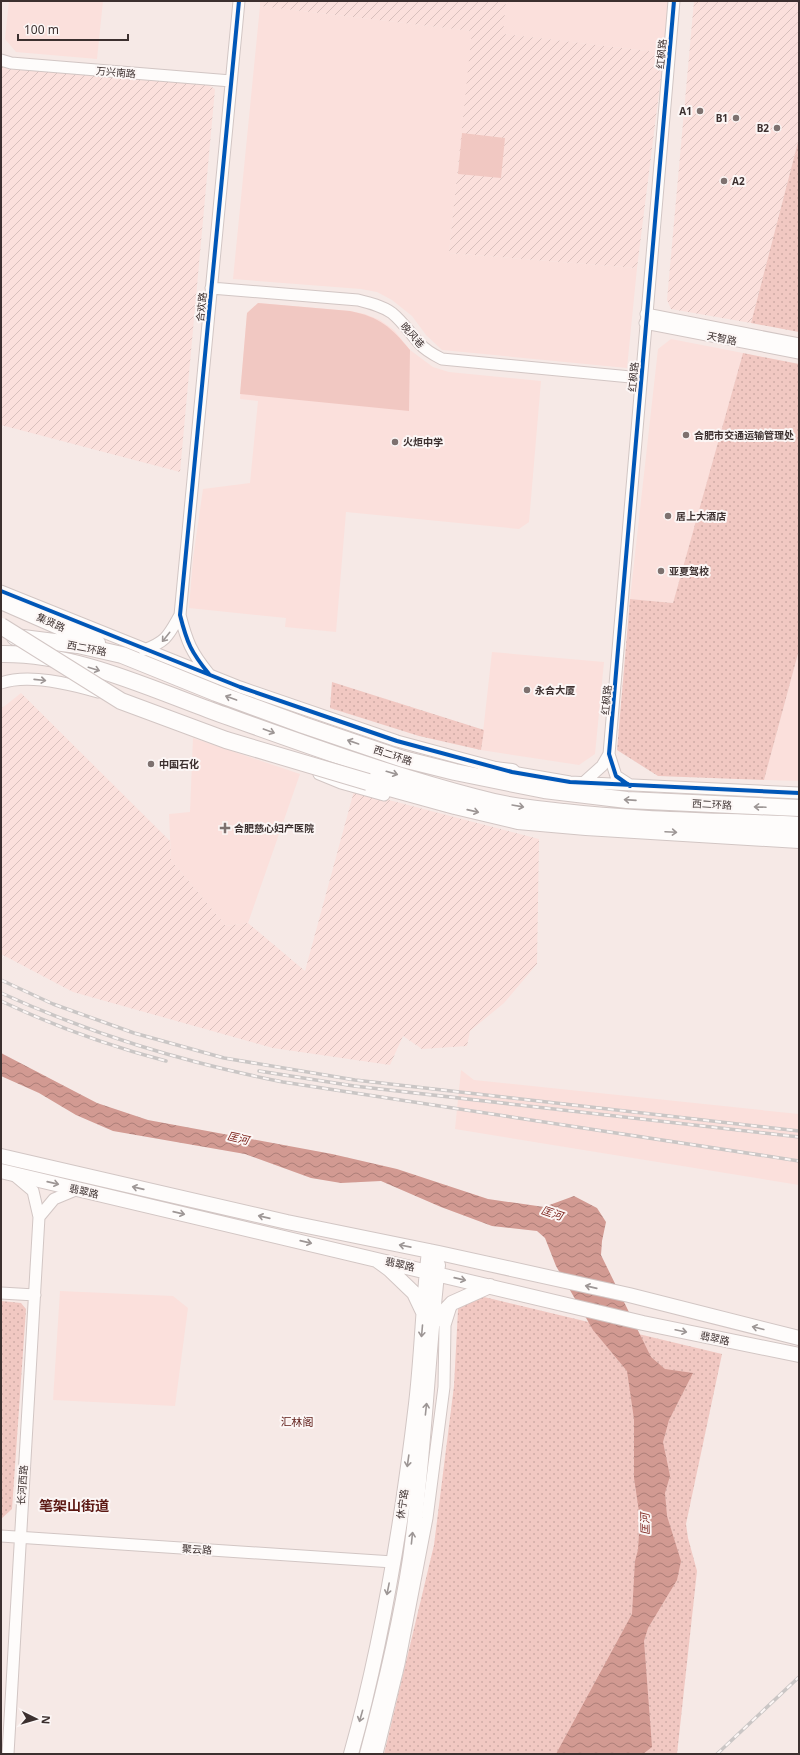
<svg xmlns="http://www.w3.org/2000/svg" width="800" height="1755" viewBox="0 0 800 1755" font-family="'Noto Sans','Noto Sans SC',sans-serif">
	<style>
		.built { fill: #fbe0dc }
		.industrial { fill: url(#industrial-furrows) }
		.grass { fill: url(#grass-dots) }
		.pitch { fill: #f1c8c2 }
		.water { fill: url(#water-waves) }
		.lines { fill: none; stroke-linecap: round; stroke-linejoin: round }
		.minor-casing { stroke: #d2c6c4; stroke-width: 13 }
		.major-casing { stroke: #d2c6c4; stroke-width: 16 }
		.highway-casing { stroke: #d2c6c4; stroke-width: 18 }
		.minor { stroke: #fefcfb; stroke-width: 11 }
		.major { stroke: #fefcfb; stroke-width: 14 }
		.highway { stroke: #fefcfb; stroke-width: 16 }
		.rail-casing { stroke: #cac6c5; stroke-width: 3.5 }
		.rail { stroke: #fcf6f5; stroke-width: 2; stroke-dasharray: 6; stroke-linecap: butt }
		.highway-bridge-casing { stroke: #d2c6c4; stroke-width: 18; stroke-linecap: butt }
		.highway-bridge { stroke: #fefcfb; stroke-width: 16 }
		.cycleway-casing { stroke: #fcf6f5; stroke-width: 6 }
		.cycleway { stroke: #0057b8; stroke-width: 4 }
		.oneway { stroke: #9d9695 }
		.poi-dot { fill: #7d716f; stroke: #fcf6f5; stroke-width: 1.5 }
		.labels { text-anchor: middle; stroke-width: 4; stroke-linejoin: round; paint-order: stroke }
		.street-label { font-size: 10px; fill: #3c302f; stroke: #fcf6f5 }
		.poi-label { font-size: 10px; font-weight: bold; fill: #3c302f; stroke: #fcf6f5; text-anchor: start }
		.water-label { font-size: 11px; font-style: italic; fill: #7d231c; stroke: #fcf6f5 }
		.neighbourhood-label { font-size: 11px; fill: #5c1813; stroke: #fcf6f5 }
		.district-label { font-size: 14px; font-weight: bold; fill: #5c1813; stroke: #fcf6f5 }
	</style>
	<defs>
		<pattern id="industrial-furrows" width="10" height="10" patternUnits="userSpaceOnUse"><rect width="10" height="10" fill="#fbe0dc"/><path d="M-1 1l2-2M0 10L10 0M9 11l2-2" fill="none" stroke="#d8c0bd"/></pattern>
		<pattern id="grass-dots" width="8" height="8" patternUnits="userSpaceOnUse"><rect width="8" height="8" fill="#f1c8c2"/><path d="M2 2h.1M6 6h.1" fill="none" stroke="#d0aca7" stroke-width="1.8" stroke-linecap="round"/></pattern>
		<pattern id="water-waves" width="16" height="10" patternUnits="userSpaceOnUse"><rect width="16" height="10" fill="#d29a92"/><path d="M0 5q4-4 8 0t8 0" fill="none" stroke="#ac7e78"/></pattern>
	</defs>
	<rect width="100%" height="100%" fill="#f6e9e6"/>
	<!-- built -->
	<path class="built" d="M 9,1 L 103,1 L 97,59 L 16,52 L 5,39 Z
		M 506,1 L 669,1 L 664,53 L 502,34 Z
		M 260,6 L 473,31 L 449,253 L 637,268 L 627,368 L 442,350 L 426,335 L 412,316 L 392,300 L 377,292 L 361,289 L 233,279 Z
		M 258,303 L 350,311 L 365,314 L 380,320 L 394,330 L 410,350 L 433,367 L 449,372 L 541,381 L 529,522 L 519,529 L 346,512 L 336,632 L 285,627 L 286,618 L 189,608 L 193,558 L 203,489 L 250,483 L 258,401 L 240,399 L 247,313 Z
		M 671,339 L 743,353 L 673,603 L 630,599 L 658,349 Z
		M 799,650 L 799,781 L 764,780 Z
		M 492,652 L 604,662 L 595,754 L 579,765 L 481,750 Z
		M 193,738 L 300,774 L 248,923 L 226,926 L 171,860 L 169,814 L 190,812 Z
		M 461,1070 L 474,1080 L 799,1114 L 799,1185 L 455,1129 Z
		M 60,1291 L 173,1296 L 188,1308 L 175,1406 L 53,1400 Z"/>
	<!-- industrial -->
	<path class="industrial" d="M 260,1 L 506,1 L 503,34 L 664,53 L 637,268 L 449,253 L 472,31 L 260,6 Z
		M 694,1 L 799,1 L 799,138 L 751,323 L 671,309 L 667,300 Z
		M 1,66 L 205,83 L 215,89 L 180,472 L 1,425 Z
		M 21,693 L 170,841 L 171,860 L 226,926 L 248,923 L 305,971 L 354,791 L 539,839 L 537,964 L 504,1003 L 470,1031 L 467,1046 L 422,1049 L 403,1036 L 390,1065 L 273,1048 L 73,992 L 1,954 L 1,709 Z"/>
	<!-- grass -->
	<path class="grass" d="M 799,138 L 799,332 L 751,323 Z
		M 743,353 L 799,364 L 799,650 L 764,780 L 658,776 L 617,750 L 630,599 L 673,603 Z
		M 332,682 L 484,730 L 481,750 L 419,736 L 330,708 Z
		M 459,1291 L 722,1354 L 686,1524 L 688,1538 L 697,1571 L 677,1754 L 384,1754 L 434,1545 L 454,1386 Z
		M 1,1301 L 21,1303 L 26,1309 L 12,1509 L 1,1519 Z"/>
	<!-- pitch -->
	<path class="pitch" d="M 462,133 L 505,138 L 501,178 L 458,174 Z
		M 258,303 L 350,311 C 380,317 391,327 410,350 L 409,411 L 240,394 L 247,313 Z"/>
	<!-- water -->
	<path class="water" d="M 1,1053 L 97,1103 L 148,1120 L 332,1154 L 397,1169 L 488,1199 L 544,1207 L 574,1196 L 597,1208 L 606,1222 L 602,1241 L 601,1255 L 651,1357 L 665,1369 L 693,1373 L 669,1420 L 663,1442 L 670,1476 L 665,1493 L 667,1516 L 681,1561 L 677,1580 L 648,1628 L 644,1641 L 652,1747 L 643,1754 L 556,1754 L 632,1614 L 635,1561 L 638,1550 L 640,1518 L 634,1478 L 634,1419 L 627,1371 L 593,1330 L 556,1266 L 545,1238 L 537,1231 L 492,1226 L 441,1207 L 381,1181 L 341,1183 L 311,1178 L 245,1154 L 113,1131 L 76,1115 L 39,1093 L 1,1076 Z"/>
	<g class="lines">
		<!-- minor casing -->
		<g class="minor-casing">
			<path id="minor" d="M 1,60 L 11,63 L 231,81
				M 211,288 L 358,300 C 370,303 382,306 392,313 C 403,322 410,333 419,343 C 425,350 434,355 442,359 L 641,378
				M 646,314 L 799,344
				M 645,323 L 799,353
				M 1,591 L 240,687 L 397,741 L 512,772 L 570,782 L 799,793
				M 144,650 C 167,641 168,636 180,615
				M 209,674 C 191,652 187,642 180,615 L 239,1
				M 1,683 C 29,673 71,684 98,692
				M 319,774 L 341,783 L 384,795
				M 583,783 L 602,766 L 609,754
				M 630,785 L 616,776 L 609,754 L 674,1
				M 14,1175 L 33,1191 L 39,1217 L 54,1199 L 78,1189
				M 1,1293 L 35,1295
				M 1,1536 L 393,1562
				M 8,1754 L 39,1217
				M 377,1754 L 399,1664 L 427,1518 L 444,1387 L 445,1325 L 451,1306"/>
		</g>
		<!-- major casing -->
		<g class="major-casing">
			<path id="major" d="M 1,1156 L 287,1222 L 439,1253 L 629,1295 L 799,1338
				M 1,1171 L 643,1323 L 799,1355
				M 378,1261 L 389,1269 L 414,1293 L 423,1312
				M 433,1323 L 452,1303 L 490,1286
				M 351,1754 C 383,1640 402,1522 416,1404 C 422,1353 423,1302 429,1251
				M 367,1754 C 384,1690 400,1625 410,1559 C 424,1462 427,1363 438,1265"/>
		</g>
		<!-- highway casing -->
		<g class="highway-casing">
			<path id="highway" d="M 1,601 L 97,643
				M 15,637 L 78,645 L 122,655 L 216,693 L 303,725 L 403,759 L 455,772 L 544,790 L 627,800 L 799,808
				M 1,654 C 76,653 146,687 215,712 C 302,743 389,775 478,798 C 506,806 536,809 564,812 C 642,821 721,821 799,825
				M 486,769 L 512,772
				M 368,782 L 455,806 L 518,821 L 586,827 L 799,840"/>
		</g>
		<!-- minor -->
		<use href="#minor" class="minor"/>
		<!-- major -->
		<use href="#major" class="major"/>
		<!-- highway -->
		<use href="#highway" class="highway"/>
		<!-- rail casing -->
		<g class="rail-casing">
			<path id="rail" d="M 1,980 L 53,1004 L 134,1033 L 224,1058 L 355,1080 L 799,1131
				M 1,993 C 94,1035 183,1062 283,1082 L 799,1161
				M 1,1001 C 54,1026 109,1046 166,1061
				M 259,1071 L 354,1086 L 799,1137
				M 717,1754 L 799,1677"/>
		</g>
		<!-- rail -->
		<use href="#rail" class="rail"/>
		<!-- highway-bridge casing -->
		<g class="highway-bridge-casing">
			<path id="highway-bridge" d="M 1,626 L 121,701 L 226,740 L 368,782"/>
		</g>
		<!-- highway-bridge -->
		<use href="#highway-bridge" class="highway-bridge"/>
		<!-- cycleway casing -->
		<g class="cycleway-casing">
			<path id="cycleway" d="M 1,591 L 240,687 L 397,741 L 512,772 L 570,782 L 799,793
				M 209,674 C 191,652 187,643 180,615 L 239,1
				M 630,786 L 616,776 L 609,754 L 674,1"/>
		</g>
		<!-- cycleway -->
		<use href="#cycleway" class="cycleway"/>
	</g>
	<!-- one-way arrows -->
	<defs><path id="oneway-shaft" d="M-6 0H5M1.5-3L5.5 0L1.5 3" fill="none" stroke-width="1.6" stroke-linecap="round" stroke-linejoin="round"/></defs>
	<g class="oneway">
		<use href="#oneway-shaft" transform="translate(166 637) rotate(129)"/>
		<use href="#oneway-shaft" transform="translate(94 669) rotate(17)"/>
		<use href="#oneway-shaft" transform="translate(40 680) rotate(6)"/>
		<use href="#oneway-shaft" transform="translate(231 698) rotate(-160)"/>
		<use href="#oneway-shaft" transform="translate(269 731) rotate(20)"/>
		<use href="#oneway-shaft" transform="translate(353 742) rotate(-161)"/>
		<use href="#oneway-shaft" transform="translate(392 773) rotate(16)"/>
		<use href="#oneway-shaft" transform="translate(630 800) rotate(-176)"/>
		<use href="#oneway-shaft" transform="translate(518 806) rotate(10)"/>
		<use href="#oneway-shaft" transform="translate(760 807) rotate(-178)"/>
		<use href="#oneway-shaft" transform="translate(473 811) rotate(13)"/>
		<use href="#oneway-shaft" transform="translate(671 832) rotate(3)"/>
		<use href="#oneway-shaft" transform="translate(53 1183) rotate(13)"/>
		<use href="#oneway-shaft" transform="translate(138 1188) rotate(-167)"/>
		<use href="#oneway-shaft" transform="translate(179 1213) rotate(13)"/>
		<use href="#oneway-shaft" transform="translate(264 1217) rotate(-167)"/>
		<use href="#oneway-shaft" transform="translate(306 1242) rotate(13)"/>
		<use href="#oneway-shaft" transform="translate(405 1246) rotate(-169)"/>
		<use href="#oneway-shaft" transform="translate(460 1279) rotate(13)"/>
		<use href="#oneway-shaft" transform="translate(591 1287) rotate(-167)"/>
		<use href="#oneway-shaft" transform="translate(758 1328) rotate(-166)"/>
		<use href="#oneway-shaft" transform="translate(422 1331) rotate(95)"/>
		<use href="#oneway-shaft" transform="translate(681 1331) rotate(12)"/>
		<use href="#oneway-shaft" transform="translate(426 1409) rotate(-84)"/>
		<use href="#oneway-shaft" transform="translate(408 1461) rotate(98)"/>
		<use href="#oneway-shaft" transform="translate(412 1538) rotate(-84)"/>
		<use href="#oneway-shaft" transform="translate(388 1589) rotate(101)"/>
		<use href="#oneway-shaft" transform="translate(361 1716) rotate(106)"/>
	</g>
	<!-- markers -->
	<g class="poi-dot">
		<circle cx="700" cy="111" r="4"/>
		<circle cx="736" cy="118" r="4"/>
		<circle cx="777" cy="128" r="4"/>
		<circle cx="724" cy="181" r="4"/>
		<circle cx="686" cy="435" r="4"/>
		<circle cx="395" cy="442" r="4"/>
		<circle cx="668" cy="516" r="4"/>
		<circle cx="661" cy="571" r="4"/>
		<circle cx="527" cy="690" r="4"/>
		<circle cx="151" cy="764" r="4"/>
		<path d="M223 822h4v4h4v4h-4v4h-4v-4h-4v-4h4z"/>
	</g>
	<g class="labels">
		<!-- street labels -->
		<g class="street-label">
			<text transform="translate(661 54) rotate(-85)" y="4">红枫路</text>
			<text transform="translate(116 72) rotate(5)" y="4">万兴南路</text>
			<text transform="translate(201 307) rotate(-84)" y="4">合欢路</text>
			<text transform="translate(413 335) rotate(48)" y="4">晚风巷</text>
			<text transform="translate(722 338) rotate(11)" y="4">天智路</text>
			<text transform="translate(633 377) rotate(-85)" y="4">红枫路</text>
			<text transform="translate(51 622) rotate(24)" y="4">集贤路</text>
			<text transform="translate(87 648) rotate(11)" y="4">西二环路</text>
			<text transform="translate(606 700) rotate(-85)" y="4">红枫路</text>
			<text transform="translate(393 755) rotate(18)" y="4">西二环路</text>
			<text transform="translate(712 804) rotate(3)" y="4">西二环路</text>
			<text transform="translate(84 1191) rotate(13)" y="4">翡翠路</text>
			<text transform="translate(400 1264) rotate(13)" y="4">翡翠路</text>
			<text transform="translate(715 1338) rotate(12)" y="4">翡翠路</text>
			<text transform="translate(22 1485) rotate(-86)" y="4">长河西路</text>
			<text transform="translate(402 1504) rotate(-82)" y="4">休宁路</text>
			<text transform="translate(197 1549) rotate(4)" y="4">聚云路</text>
		</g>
		<!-- poi labels -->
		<g class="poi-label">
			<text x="692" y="115" text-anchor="end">A1</text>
			<text x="728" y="122" text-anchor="end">B1</text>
			<text x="769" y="132" text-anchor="end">B2</text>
			<text x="732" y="185">A2</text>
			<text x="694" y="439">合肥市交通运输管理处</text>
			<text x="403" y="446">火炬中学</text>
			<text x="676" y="520">居上大酒店</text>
			<text x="669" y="575">亚夏驾校</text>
			<text x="535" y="694">永合大厦</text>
			<text x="159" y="768">中国石化</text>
			<text x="234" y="832">合肥慈心妇产医院</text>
		</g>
		<!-- water labels -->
		<g class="water-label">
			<text transform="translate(238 1138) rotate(13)" y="4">匡河</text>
			<text transform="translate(552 1213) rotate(19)" y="4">匡河</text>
			<text transform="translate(645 1524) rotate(-91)" y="4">匡河</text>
		</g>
		<!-- neighbourhood labels -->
		<g class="neighbourhood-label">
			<text x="297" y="1426">汇林阁</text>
		</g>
		<!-- district labels -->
		<g class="district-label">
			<text x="74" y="1511">笔架山街道</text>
		</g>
	</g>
	<!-- border -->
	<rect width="800" height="1755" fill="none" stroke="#3c302f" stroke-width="4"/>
	<!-- north arrow -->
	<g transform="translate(36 1719) rotate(95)" stroke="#fcf6f5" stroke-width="3" paint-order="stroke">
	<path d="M0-3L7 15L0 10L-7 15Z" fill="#3c302f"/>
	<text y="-6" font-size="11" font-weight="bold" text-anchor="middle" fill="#3c302f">N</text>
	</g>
	<!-- scale -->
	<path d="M18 34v6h110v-6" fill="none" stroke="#3c302f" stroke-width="2"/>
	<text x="24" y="34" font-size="12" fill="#3c302f" stroke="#fcf6f5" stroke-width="3" paint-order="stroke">100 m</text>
</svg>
